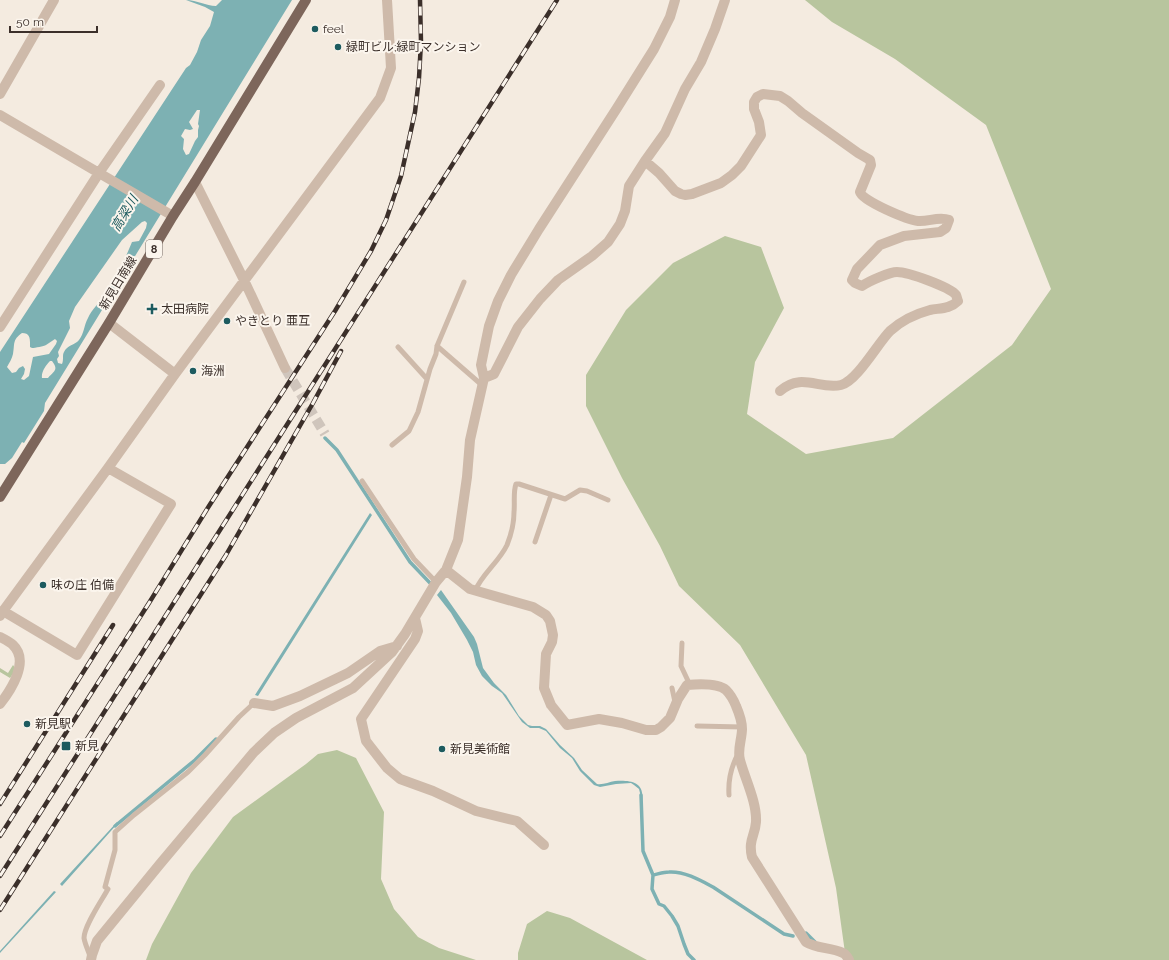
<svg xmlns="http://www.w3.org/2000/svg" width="1169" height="960" viewBox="0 0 1169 960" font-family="Raleway,'Noto Sans JP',sans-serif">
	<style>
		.green { fill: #b8c59e }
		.water { fill: #7db1b3; fill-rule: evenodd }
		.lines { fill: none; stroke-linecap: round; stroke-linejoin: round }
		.stream { stroke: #7db1b3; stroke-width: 3.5 }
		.minor-tunnel { stroke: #cfc5bc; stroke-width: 10; stroke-dasharray: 10 5; stroke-linecap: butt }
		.service { stroke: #cebaaa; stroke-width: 5 }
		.minor { stroke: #cebaaa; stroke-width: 10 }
		.tertiary { stroke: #cebaaa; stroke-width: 10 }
		.primary { stroke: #7d665b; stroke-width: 10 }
		.rail-casing { stroke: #3b2f2a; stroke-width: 4.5 }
		.rail { stroke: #fbf5ed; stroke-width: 3; stroke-dasharray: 9; stroke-linecap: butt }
		.poi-dot { fill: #1d5b5f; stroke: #fbf5ed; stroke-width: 1.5 }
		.labels { text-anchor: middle; stroke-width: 4; stroke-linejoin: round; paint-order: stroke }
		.shield { fill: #fbf5ed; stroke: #756a64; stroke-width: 1 }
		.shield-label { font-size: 11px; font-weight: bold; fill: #3b2f2a }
		.poi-label { font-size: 12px; fill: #3b2f2a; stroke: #fbf5ed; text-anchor: start }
		.street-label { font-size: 12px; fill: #3b2f2a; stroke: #fbf5ed }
		.water-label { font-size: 13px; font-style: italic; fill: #1d5b5f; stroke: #fbf5ed }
	</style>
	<rect width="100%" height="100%" fill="#f4ebe0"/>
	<!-- green -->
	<path class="green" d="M 805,0 L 1169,0 L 1169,960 L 846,960 L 836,888 L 806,755 L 740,645 L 679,586 L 660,546 L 622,478 L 586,406 L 586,375 L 626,310 L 673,263 L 725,236 L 761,247 L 784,308 L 755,362 L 747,414 L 806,454 L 893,438 L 1012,345 L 1051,289 L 986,125 L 895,59 L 832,22 Z
		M 13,665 C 17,669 13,674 10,678 L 0,672 L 0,668 L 8,673 Z
		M 337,750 L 356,758 L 384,812 L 381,879 L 394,909 L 418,937 L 439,948 L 476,960 L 146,960 L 152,944 L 191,873 L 233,817 L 306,764 L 318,754 Z
		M 547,911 L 570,918 L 647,960 L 518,960 L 518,953 L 527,924 Z"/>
	<!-- water -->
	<path class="water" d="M 186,0 C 197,0 206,6 216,6 L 222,0 L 292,0 L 45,403 L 44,411 L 24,443 L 22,442 L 12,458 L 5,464 L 0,464 L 0,352 L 186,68 L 190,65 L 197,52 L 201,40 L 210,26 L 214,12 L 205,7 ZM 197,110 L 200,110 L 198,124 L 199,126 L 198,130 L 198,137 L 195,141 L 189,154 L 186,155 L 183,149 L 184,139 L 181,136 L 185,129 L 190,130 L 193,129 L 189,122 ZM 145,221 L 147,223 L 146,228 L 139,241 L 132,242 C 124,261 117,279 105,295 C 99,303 92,309 88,318 C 84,325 84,334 79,340 C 75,345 67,345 64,352 C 62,355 64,359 62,364 L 58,363 L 57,359 L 59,356 L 58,352 L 70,328 L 69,321 L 75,307 L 122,240 L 142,222 ZM 22,333 C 31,333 30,340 30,347 L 32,348 C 35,348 44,346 46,345 C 49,343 52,341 55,339 L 57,341 L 56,344 L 49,354 L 33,357 L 29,376 L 24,380 L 21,379 L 24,374 L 25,369 L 23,366 L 19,368 L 16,372 L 12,373 L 7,367 C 9,363 12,359 13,354 C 15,344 12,340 22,333 ZM 50,361 L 52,361 C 59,370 54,371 48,378 L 42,378 C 41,372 46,365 50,361 Z
		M 370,513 L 372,515 L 258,696 L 255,695 Z
		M 441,590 L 474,637 L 477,644 L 483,668 L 494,683 L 506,695 L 519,716 L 528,725 L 532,726 L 540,726 L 546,729 L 560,745 L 574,758 L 582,770 L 597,784 C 603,785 609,782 615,781 C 631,780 645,782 642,801 L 639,789 L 634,785 L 631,783 L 616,784 L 600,787 L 594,785 L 580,771 L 572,758 L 560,748 L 546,731 L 539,728 L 530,728 L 522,722 L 502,693 L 492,686 L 482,676 L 476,665 L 473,652 L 467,640 L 451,613 L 437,595 Z
		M 117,822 L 118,823 L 62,886 L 60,884 Z
		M 54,891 L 56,892 L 0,953 L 0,951 Z"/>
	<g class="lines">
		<!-- stream -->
		<path class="stream" d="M 325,438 L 337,450 L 410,562 L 430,583
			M 641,795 L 643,851 L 653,875 L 652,889 L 659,904 L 664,906 L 672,916 L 678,926 L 684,944 L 688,954 L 694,960
			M 115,826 L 195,760 L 216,739
			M 653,875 C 658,874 664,872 669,872 C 684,871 700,880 713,887 L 784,934 L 793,936
			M 806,933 L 815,942"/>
		<!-- minor-tunnel -->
		<path class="minor-tunnel" d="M 285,368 L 325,434"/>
		<!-- service -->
		<path class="service" d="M 437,346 L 483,386
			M 398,347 L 427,379
			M 392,445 L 409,431 L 418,412 L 430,369 L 436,354 L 437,346 L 464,282
			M 362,481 L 414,559 L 436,582
			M 535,542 L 551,495
			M 475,591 C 482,574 499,562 507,545 C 511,535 514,523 514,512 C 515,503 513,492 516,484 L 519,484 L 565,499 L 580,490 L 587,491 L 608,500
			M 682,643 L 681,666 L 690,685
			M 672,688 L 675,702
			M 697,726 L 742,727
			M 729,795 C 728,780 731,767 738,754
			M 90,956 C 88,950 85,944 84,938 C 84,926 102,900 108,889 L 105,887 L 115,850 L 115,832 L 134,815 L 188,772 L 205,755 L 239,717 L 254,703"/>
		<!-- minor -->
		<path class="minor" d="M 0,115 L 99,173
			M 645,161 L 659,173 L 675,191 L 681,194 L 685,195 L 692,194 L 721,183 L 732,175 L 741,166 L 761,135 L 759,122 L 754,109 L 754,102 L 757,97 L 763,94 L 780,96 L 788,101 L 802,113 L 858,153 L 870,160 L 871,165 L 860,192 C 862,201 908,220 918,221 C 928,222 939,216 949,220 L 946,228 L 940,232 L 904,236 L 880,245 L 857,269 L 852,280 L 855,283 L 862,286 C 869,281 890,272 897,272 C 908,272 950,287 956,295 C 957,297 957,299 958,301 C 950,309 940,308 930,310 C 915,314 901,321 890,331 C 878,343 857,381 841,385 C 819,390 802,372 780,391
			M 195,182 L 244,280 L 285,368
			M 109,323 L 175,374
			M 0,327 L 99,173 L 160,85
			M 484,378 L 494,374 L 518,327 L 540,299 L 558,280 L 592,256 L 608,242 L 620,224 L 625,211 L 629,186 L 645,161 L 665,133 L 685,89 L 701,62 L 715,29 L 725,0
			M 108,468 L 171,504 L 77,655 L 3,611 L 108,468 L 175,374 L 380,98 L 391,68 L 387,0
			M 446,570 L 470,589 L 533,607 L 546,615 L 550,621 L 553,635 L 552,642 L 546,654 L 544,688 L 551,705 L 567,725 L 599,719 L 622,723 L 646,730 L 656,730 L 661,727 L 670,718 L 678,699 L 687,685 C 698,684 718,683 726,690 C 730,694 734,701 736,706 C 739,713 742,722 742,729 C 742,739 737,750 740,760 C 745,779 757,802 756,822 C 755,836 748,840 752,857 L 806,942 C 817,949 831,947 843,953 C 846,954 847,957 849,960
			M 415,618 L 418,631 L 415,639 L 361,719 L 366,741 L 387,768 L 400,779 L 433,791 L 476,811 L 517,821 L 544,845
			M 0,637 C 4,639 10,642 13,645 C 30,661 11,690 0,704
			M 254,703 L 273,706 L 300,696 L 348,673 L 380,651 L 397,646
			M 91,960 L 92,955 L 97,941 L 160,864 L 254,752 L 274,733 L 296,718 L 353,688 L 392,652 L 405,634 L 436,582 L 446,570 L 458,540 L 467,477 L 470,440 L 484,378 L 481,365 L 489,326 L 498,301 L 511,275 L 539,229 L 617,108 L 654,49 L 670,17 L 675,0"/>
		<!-- tertiary -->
		<path class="tertiary" d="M 0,94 L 54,0
			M 99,173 L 173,216
			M 0,616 L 3,611"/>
		<!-- primary -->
		<path class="primary" d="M 0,497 L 109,323 L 173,216 L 195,182 L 306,0"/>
		<!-- rail casing -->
		<g class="rail-casing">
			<path id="rail" d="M 0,804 L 113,625
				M 0,836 L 149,603 L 209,506 L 335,311 L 371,251 L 386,220 L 401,176 L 415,112 L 419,78 L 421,42 L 420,0
				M 0,876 L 557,0
				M 0,910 L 226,555 L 313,403 L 341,351"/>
		</g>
		<!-- rail -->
		<use href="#rail" class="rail"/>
	</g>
	<!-- markers -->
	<g class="poi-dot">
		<circle cx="315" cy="29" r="4"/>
		<circle cx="338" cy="47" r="4"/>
		<path d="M150 303h4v4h4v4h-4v4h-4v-4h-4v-4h4z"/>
		<circle cx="227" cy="321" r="4"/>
		<circle cx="193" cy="371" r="4"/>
		<circle cx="43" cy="585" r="4"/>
		<circle cx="27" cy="724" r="4"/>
		<rect x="61" y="741" width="10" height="10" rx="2"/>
		<circle cx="442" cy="749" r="4"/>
	</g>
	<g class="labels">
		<!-- shield labels -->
		<rect class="shield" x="146" y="240" width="16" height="18" rx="3"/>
		<g class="shield-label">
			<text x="154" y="253">8</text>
		</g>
		<!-- poi labels -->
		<g class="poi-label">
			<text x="323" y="33">feel</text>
			<text x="346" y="51">緑町ビル;緑町マンション</text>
			<text x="161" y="313">太田病院</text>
			<text x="235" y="325">やきとり 亜互</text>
			<text x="201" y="375">海洲</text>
			<text x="51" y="589">味の庄 伯備</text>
			<text x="35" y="728">新見駅</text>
			<text x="75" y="750">新見</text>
			<text x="450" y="753">新見美術館</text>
		</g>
		<!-- street labels -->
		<g class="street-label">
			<text transform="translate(118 283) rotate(-59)" y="4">新見日南線</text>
		</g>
		<!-- water labels -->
		<g class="water-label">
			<text transform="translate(124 213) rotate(-59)" y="5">高梁川</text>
		</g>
	</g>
	<!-- scale -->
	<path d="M10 26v6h87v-6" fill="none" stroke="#3b2f2a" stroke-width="2"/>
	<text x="16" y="26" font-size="12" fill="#3b2f2a" stroke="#fbf5ed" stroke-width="3" paint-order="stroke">50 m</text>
</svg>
